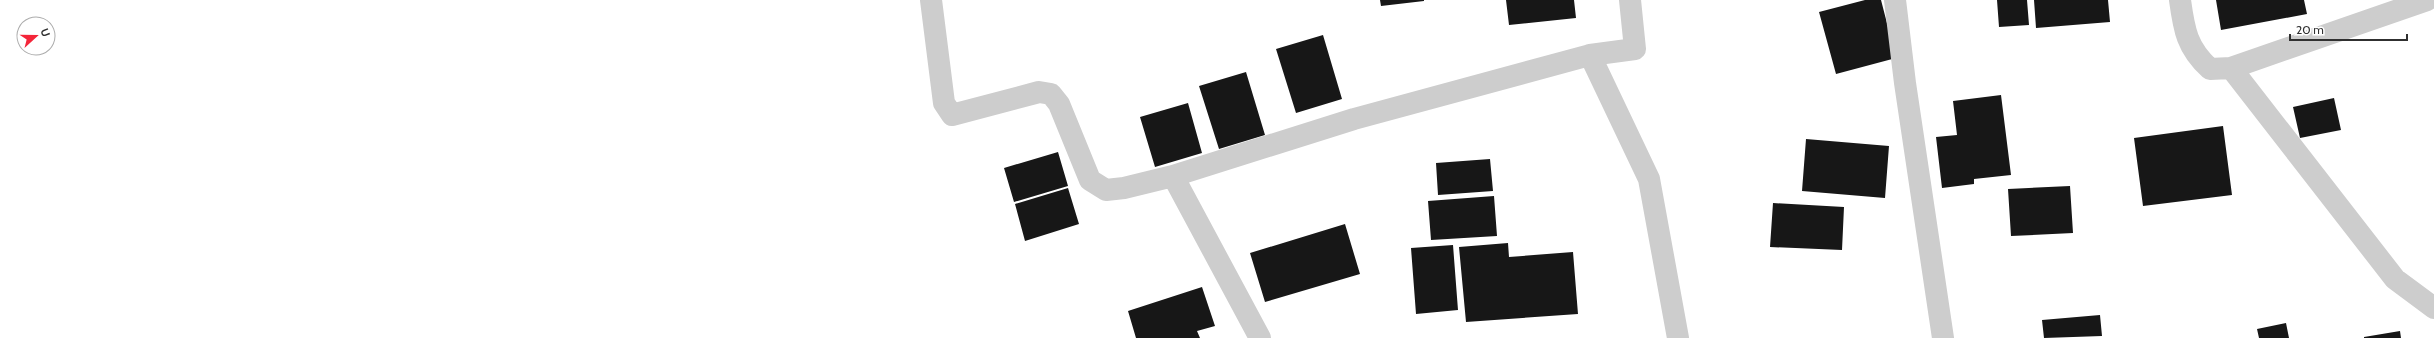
<svg xmlns="http://www.w3.org/2000/svg" width="2434" height="338" viewBox="0 0 2434 338" font-family="Cabin,sans-serif">
	<style>
		.building { fill: #171717 }
		.lines { fill: none; stroke-linecap: round; stroke-linejoin: round }
		.minor { stroke: #cdcdcd; stroke-width: 22 }
	</style>
	<rect width="100%" height="100%" fill="#fff"/>
	<!-- building -->
	<path class="building" d="M 1380,0 L 1424,0 L 1424,1 L 1381,6 Z
		M 1506,0 L 1574,0 L 1576,18 L 1509,25 Z
		M 1865,0 L 1881,0 L 1896,58 L 1836,74 L 1819,12 Z
		M 1997,0 L 2027,0 L 2029,25 L 1999,27 Z
		M 2034,0 L 2108,0 L 2110,22 L 2036,28 Z
		M 2216,0 L 2304,0 L 2307,14 L 2221,30 Z
		M 1323,35 L 1342,99 L 1296,113 L 1276,49 Z
		M 1246,72 L 1265,135 L 1219,149 L 1199,86 Z
		M 2001,95 L 2011,175 L 1974,179 L 1974,184 L 1942,188 L 1936,137 L 1957,135 L 1953,101 Z
		M 2334,98 L 2341,130 L 2300,138 L 2293,107 Z
		M 1188,103 L 1202,153 L 1155,167 L 1140,117 Z
		M 2223,126 L 2232,195 L 2143,206 L 2134,138 Z
		M 1806,139 L 1889,146 L 1885,198 L 1802,191 Z
		M 1058,152 L 1068,186 L 1014,202 L 1004,168 Z
		M 1490,159 L 1493,191 L 1438,195 L 1436,163 Z
		M 2070,186 L 2073,233 L 2011,236 L 2008,189 Z
		M 1068,188 L 1079,224 L 1025,241 L 1015,204 Z
		M 1494,196 L 1497,236 L 1431,240 L 1428,201 Z
		M 1773,203 L 1844,207 L 1842,250 L 1770,247 Z
		M 1345,224 L 1360,274 L 1265,302 L 1250,253 Z
		M 1508,243 L 1509,257 L 1573,252 L 1578,314 L 1466,322 L 1459,247 Z
		M 1453,245 L 1458,310 L 1416,314 L 1411,248 Z
		M 1202,287 L 1215,326 L 1197,331 L 1200,338 L 1136,338 L 1128,311 Z
		M 2100,315 L 2102,336 L 2044,338 L 2042,320 Z
		M 2286,323 L 2289,338 L 2259,338 L 2257,329 Z
		M 2400,331 L 2401,338 L 2364,338 L 2364,337 Z"/>
	<g class="lines">
		<!-- minor -->
		<path class="minor" d="M 931,0 L 944,103 L 952,115 L 1039,92 L 1051,94 L 1059,104 L 1090,180 L 1106,190 L 1124,188 L 1173,176 L 1354,119 L 1590,55
			M 1630,0 L 1635,49 L 1590,55 L 1649,179 L 1678,338
			M 1895,0 L 1905,83 L 1943,338
			M 2180,0 C 2184,30 2187,48 2210,69 L 2231,68 L 2427,0
			M 2231,68 L 2395,279 L 2434,308
			M 1173,176 L 1260,338"/>
	</g>
	<!-- north arrow -->
	<g transform="translate(36 36) rotate(69)"><circle r="19" fill="#ffffff" stroke="#acacac"/>
	<path d="M0-3L7 15L0 10L-7 15Z" fill="#f42539"/>
	<text y="-6" font-size="11" font-weight="bold" text-anchor="middle" fill="#303030">U</text>
	</g>
	<!-- scale -->
	<path d="M2290 34v6h117v-6" fill="none" stroke="#303030" stroke-width="2"/>
	<text x="2296" y="34" font-size="12" fill="#303030" stroke="#ffffff" stroke-width="3" paint-order="stroke">20 m</text>
</svg>
